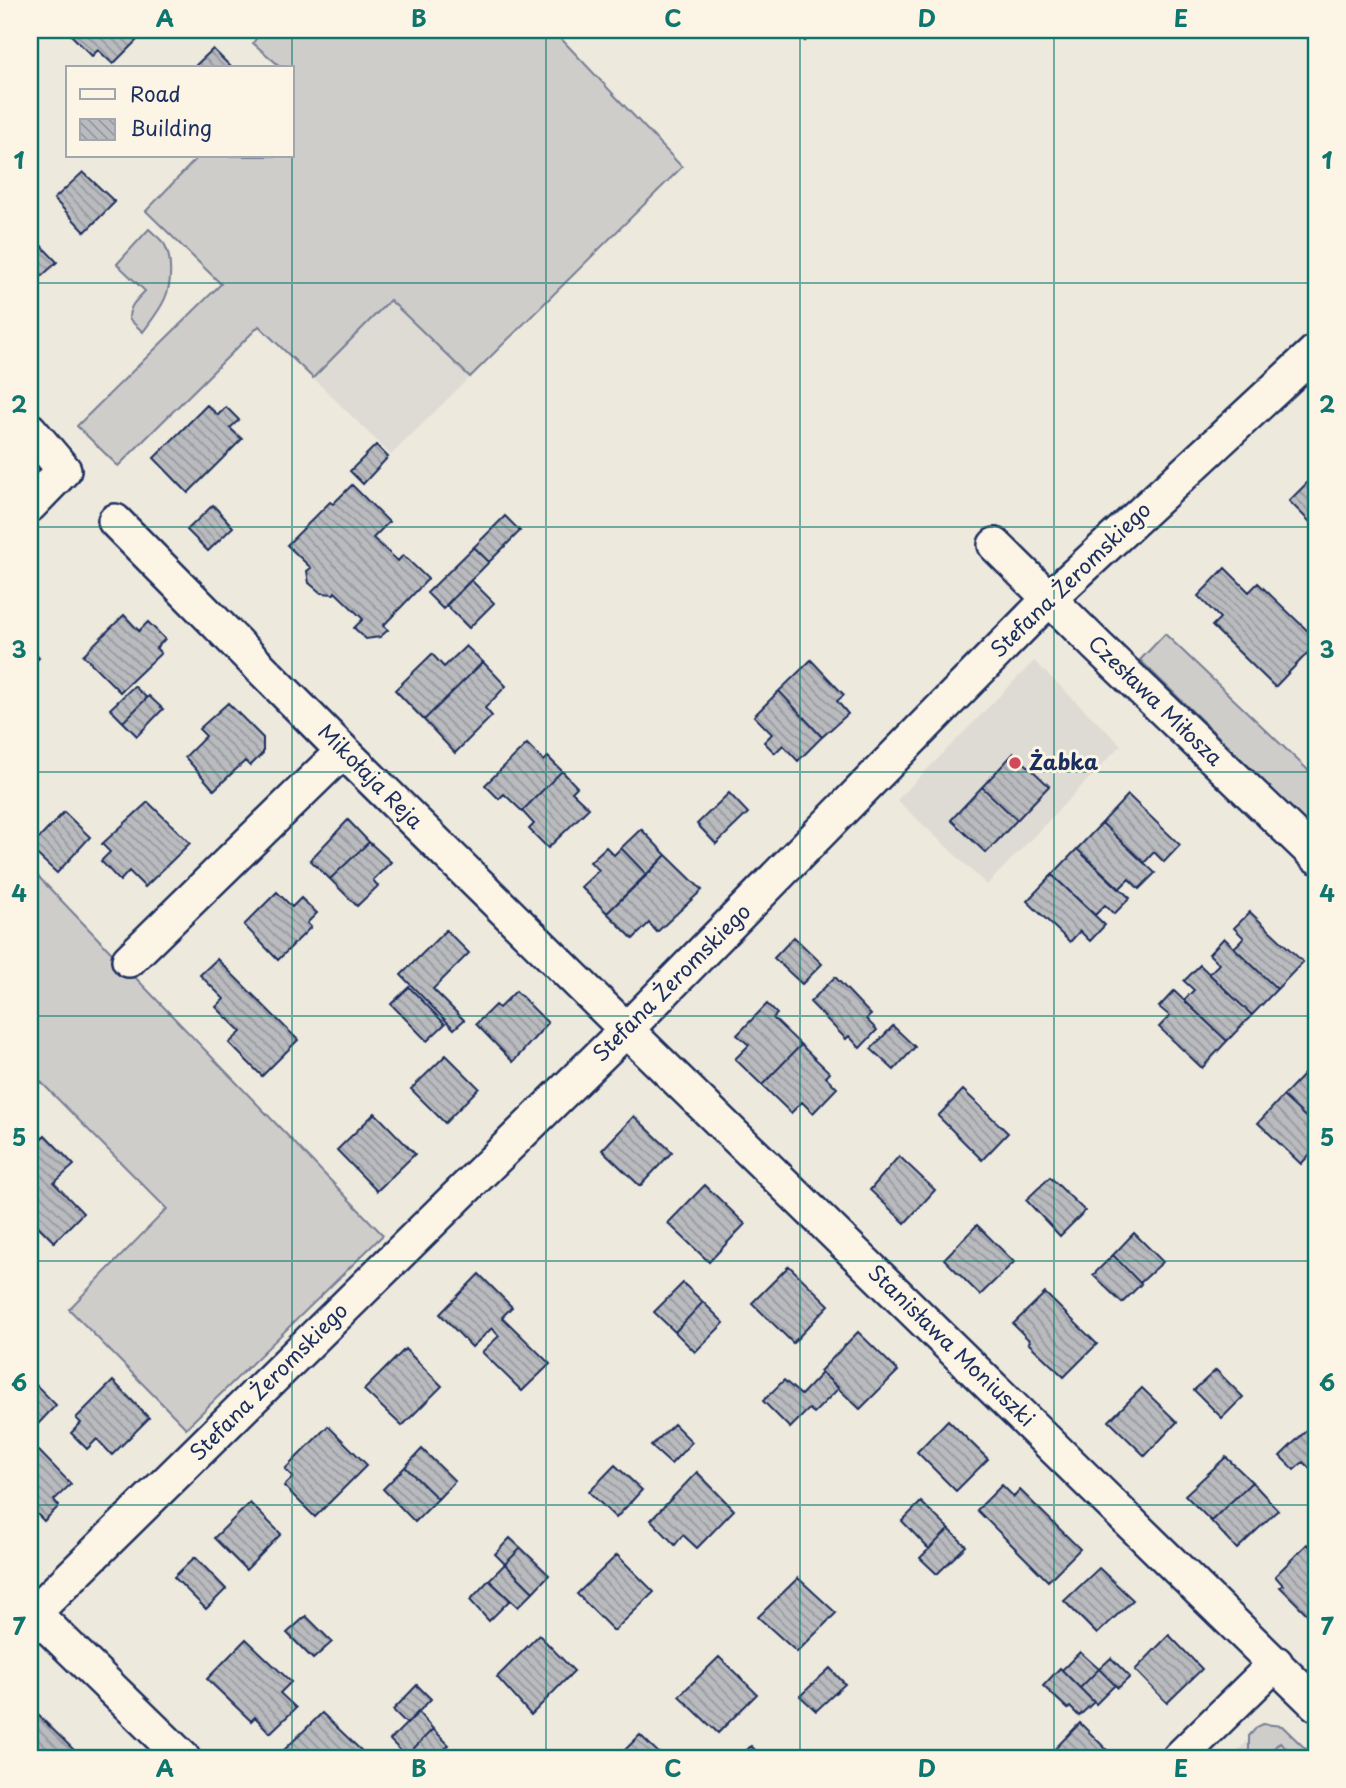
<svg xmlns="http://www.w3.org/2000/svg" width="1346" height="1788" viewBox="0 0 1346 1788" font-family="'Playpen Sans',sans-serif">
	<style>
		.built { fill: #dedbd4 }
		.grass { fill: #cfcdca; stroke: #757e94; stroke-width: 2 }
		.building { fill: url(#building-back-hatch); stroke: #1b2f5e; stroke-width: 2 }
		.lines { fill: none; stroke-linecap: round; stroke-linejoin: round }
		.street-casing { stroke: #1b2f5e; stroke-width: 38 }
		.street { stroke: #fcf5e5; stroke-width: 33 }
		.grid { fill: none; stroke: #0f766e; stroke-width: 2; stroke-opacity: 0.55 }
		.poi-dot { fill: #d1495b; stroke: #fcf5e5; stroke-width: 2.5 }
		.labels { text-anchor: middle; stroke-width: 6; stroke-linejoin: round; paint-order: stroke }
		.street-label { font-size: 21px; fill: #1b2f5e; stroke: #fcf5e5 }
		.poi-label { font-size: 21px; font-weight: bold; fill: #1b2f5e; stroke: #fcf5e5; text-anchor: start }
		.neatline { fill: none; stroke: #0f766e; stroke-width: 2.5 }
		.grid-label { font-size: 23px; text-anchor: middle; font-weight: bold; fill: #0f766e }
	</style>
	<defs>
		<pattern id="building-back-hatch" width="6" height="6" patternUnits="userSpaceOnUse" patternTransform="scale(1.75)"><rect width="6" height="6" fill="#babbbe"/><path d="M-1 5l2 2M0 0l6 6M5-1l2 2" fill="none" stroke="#96989e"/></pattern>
	</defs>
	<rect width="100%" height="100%" fill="#eee9dd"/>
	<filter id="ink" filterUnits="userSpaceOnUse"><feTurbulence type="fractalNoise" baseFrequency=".0143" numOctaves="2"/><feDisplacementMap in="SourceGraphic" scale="14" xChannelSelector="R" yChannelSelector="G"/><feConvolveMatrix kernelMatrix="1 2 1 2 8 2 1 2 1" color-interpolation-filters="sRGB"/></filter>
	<g filter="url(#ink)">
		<!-- built -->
		<path class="built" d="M 390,299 L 470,377 L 391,455 L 313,378 Z
			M 1034,661 L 1121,745 L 987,885 L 897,800 Z
			M 1258,1731 L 1290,1733 L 1316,1758 L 1230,1758 Z"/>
		<!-- grass -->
		<path class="grass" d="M 262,30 L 553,30 L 682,167 L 470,377 L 390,300 L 313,378 L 259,326 L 118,466 L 77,426 L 221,284 L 146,211 L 199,156 L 292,156 L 292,68 L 282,68 L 253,43 Z
			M 149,229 C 154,234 161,239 165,245 C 168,252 170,259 170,267 C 172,296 159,310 143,332 L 129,319 C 129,305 137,300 145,291 L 117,264 Z
			M 1165,634 L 1309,771 L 1316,765 L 1316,832 L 1140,660 Z
			M 30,868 L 383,1235 L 186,1428 L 69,1309 L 167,1209 L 30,1071 Z
			M 1263,1724 L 1282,1726 L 1315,1758 L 1296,1758 L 1280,1742 L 1264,1758 L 1242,1758 L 1249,1751 L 1249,1736 L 1257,1727 Z"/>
		<!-- building -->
		<path class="building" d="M 69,30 L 147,30 L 113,64 L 98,50 L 92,56 L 67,31 Z
			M 793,30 L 816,30 L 805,41 Z
			M 213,49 L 232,68 L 193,68 Z
			M 83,172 L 115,202 L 85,232 L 54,199 Z
			M 30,234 L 57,262 L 30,287 Z
			M 207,405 L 218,415 L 226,407 L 239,420 L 230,428 L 242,439 L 188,493 L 154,458 Z
			M 376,445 L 388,457 L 363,484 L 350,471 Z
			M 1316,474 L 1316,528 L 1289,501 Z
			M 352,485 L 389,522 L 373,538 L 398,561 L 403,555 L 428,579 L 383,626 L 388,630 L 380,637 L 366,639 L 354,628 L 363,619 L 335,592 L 334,594 L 321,593 L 309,583 L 307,571 L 311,568 L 287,545 L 330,502 L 333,504 Z
			M 213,505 L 233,527 L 208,551 L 187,530 Z
			M 505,516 L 520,531 L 489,562 L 474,547 Z
			M 474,547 L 489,562 L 443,609 L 427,593 Z
			M 1225,568 L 1249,592 L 1258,583 L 1316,639 L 1316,644 L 1275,687 L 1212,626 L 1220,618 L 1198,596 Z
			M 471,580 L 494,603 L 469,628 L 446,605 Z
			M 124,615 L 139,631 L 148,622 L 165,639 L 156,648 L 161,653 L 120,692 L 83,655 Z
			M 466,646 L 483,662 L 424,720 L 395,690 L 432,654 L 444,667 Z
			M 30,648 L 39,658 L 30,667 Z
			M 811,660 L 844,695 L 837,701 L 848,714 L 822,737 L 779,691 Z
			M 483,662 L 506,686 L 485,708 L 492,716 L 455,753 L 424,720 Z
			M 134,686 L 147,698 L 123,722 L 110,709 Z
			M 779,691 L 822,737 L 798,761 L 783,745 L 775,753 L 764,742 L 772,734 L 754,716 Z
			M 149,696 L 163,709 L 137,736 L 123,722 Z
			M 228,703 L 263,738 L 263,753 L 250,766 L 245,761 L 214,790 L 185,757 L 206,736 L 199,729 Z
			M 527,744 L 544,761 L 548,757 L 562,771 L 522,811 L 504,794 L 499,799 L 485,785 Z
			M 1014,753 L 1049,786 L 1017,820 L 982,787 Z
			M 562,771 L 577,787 L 572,792 L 589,808 L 548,848 L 529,829 L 534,824 L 522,811 Z
			M 982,787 L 1017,820 L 986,853 L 951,820 Z
			M 729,793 L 748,813 L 716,844 L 697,824 Z
			M 1128,795 L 1180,845 L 1164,862 L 1154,852 L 1144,863 L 1102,823 Z
			M 148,802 L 190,843 L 145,887 L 129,871 L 120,881 L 101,861 L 110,852 L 102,844 Z
			M 64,812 L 90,837 L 57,873 L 30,848 Z
			M 348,820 L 369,842 L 330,879 L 310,860 Z
			M 1102,823 L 1155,873 L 1139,889 L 1129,879 L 1119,889 L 1077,849 Z
			M 641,829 L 666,855 L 647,875 L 621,848 Z
			M 369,842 L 391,862 L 373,880 L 378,886 L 357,906 L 330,879 Z
			M 606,847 L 614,855 L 621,848 L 647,875 L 607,913 L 581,887 L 599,870 L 590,862 Z
			M 1077,849 L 1130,898 L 1114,914 L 1105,905 L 1095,915 L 1052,875 Z
			M 666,855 L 702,890 L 657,932 L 649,923 L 633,939 L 607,913 Z
			M 1052,875 L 1105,925 L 1090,941 L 1080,931 L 1070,942 L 1027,901 Z
			M 277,892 L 292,907 L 301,898 L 317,913 L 307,923 L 311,927 L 278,960 L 244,925 Z
			M 1250,912 L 1303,962 L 1277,989 L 1234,948 L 1244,938 L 1234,928 Z
			M 446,930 L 469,953 L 433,989 L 464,1020 L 454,1029 L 401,975 Z
			M 794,937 L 822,964 L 802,984 L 774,958 Z
			M 1224,938 L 1277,989 L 1252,1015 L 1209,974 L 1219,964 L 1209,954 Z
			M 217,959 L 298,1040 L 262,1076 L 229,1043 L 241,1032 L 216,1007 L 224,999 L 200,975 Z
			M 1200,965 L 1252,1015 L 1227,1041 L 1184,1000 L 1194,990 L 1184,981 Z
			M 835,977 L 871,1015 L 866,1019 L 877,1030 L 860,1048 L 849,1036 L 846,1039 L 810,1002 Z
			M 409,987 L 445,1024 L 427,1041 L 391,1004 Z
			M 516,991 L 548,1023 L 513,1062 L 476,1024 L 495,1005 L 499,1008 Z
			M 1174,991 L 1227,1041 L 1202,1068 L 1159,1027 L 1170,1016 L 1159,1007 Z
			M 767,1004 L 777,1014 L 773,1018 L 801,1045 L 762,1085 L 735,1059 L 749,1045 L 737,1035 Z
			M 893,1026 L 915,1047 L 894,1070 L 871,1049 Z
			M 801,1045 L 830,1073 L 826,1077 L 837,1088 L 813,1113 L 802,1102 L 791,1113 L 762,1085 Z
			M 446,1055 L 479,1088 L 445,1123 L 411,1089 Z
			M 1316,1061 L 1316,1078 L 1308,1070 Z
			M 1308,1070 L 1316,1078 L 1316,1127 L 1283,1096 Z
			M 963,1090 L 1008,1133 L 982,1160 L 938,1116 Z
			M 1283,1096 L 1316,1127 L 1316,1158 L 1311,1153 L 1301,1164 L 1258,1123 Z
			M 375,1113 L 415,1154 L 377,1191 L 337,1150 Z
			M 634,1116 L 672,1152 L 640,1186 L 602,1150 Z
			M 45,1135 L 74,1165 L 54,1183 L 83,1213 L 54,1242 L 30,1218 L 30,1149 Z
			M 899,1156 L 935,1190 L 905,1223 L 870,1190 Z
			M 1050,1177 L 1085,1211 L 1060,1236 L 1026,1200 Z
			M 705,1185 L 745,1224 L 709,1262 L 668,1223 Z
			M 977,1225 L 1014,1262 L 980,1295 L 944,1259 Z
			M 1134,1233 L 1163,1262 L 1140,1283 L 1113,1255 Z
			M 1113,1255 L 1141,1284 L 1122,1303 L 1093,1275 Z
			M 789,1266 L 829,1305 L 793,1343 L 752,1303 Z
			M 479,1274 L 512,1307 L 502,1317 L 550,1364 L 522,1391 L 482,1352 L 499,1336 L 492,1328 L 472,1347 L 440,1314 Z
			M 683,1283 L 703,1302 L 675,1332 L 654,1312 Z
			M 1045,1293 L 1097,1344 L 1064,1377 L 1028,1343 L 1030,1341 L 1013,1324 Z
			M 703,1302 L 724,1323 L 695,1352 L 675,1332 Z
			M 858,1332 L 898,1371 L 860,1409 L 820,1371 Z
			M 405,1349 L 442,1386 L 402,1426 L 364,1390 Z
			M 1216,1370 L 1243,1397 L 1222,1418 L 1194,1390 Z
			M 822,1373 L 839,1388 L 814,1413 L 809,1409 L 790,1428 L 763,1401 L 784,1380 L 801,1395 Z
			M 30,1379 L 56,1405 L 38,1424 L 30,1416 Z
			M 113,1381 L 149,1418 L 112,1455 L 97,1439 L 87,1449 L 71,1433 L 81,1423 L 76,1418 Z
			M 1142,1388 L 1177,1422 L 1145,1456 L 1109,1421 Z
			M 948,1420 L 988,1459 L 956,1491 L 917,1452 Z
			M 674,1424 L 692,1442 L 671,1464 L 651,1446 Z
			M 328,1426 L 367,1465 L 315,1517 L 284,1486 L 293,1477 L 285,1469 Z
			M 1310,1427 L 1316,1433 L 1316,1475 L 1303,1462 L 1294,1470 L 1280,1456 Z
			M 37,1449 L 71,1484 L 54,1500 L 59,1506 L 44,1521 L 35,1512 L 30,1518 L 30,1456 Z
			M 422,1449 L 455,1481 L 438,1499 L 405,1467 Z
			M 1226,1457 L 1252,1482 L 1211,1521 L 1185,1495 Z
			M 615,1465 L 642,1490 L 616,1518 L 589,1492 Z
			M 405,1467 L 438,1499 L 415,1522 L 383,1489 Z
			M 697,1472 L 734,1510 L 697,1548 L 683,1535 L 675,1545 L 651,1520 Z
			M 1252,1482 L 1278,1510 L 1237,1549 L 1211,1521 Z
			M 1002,1485 L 1014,1497 L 1020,1490 L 1080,1549 L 1048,1581 L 977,1510 Z
			M 921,1502 L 949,1529 L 929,1549 L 902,1521 Z
			M 250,1503 L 281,1534 L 246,1570 L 214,1538 Z
			M 949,1529 L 966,1546 L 937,1574 L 920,1558 Z
			M 510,1538 L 521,1548 L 505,1564 L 495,1554 Z
			M 1307,1544 L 1316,1552 L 1316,1605 L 1307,1614 L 1280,1587 L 1283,1585 L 1275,1576 Z
			M 521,1548 L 549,1575 L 533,1592 L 505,1564 Z
			M 617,1555 L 654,1592 L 614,1631 L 577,1594 Z
			M 195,1557 L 226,1589 L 206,1609 L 174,1577 Z
			M 505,1564 L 533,1592 L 518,1607 L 489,1580 Z
			M 1099,1568 L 1133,1600 L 1097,1634 L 1064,1601 Z
			M 798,1578 L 836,1613 L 797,1652 L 758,1617 Z
			M 489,1580 L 510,1600 L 489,1621 L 470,1600 Z
			M 1316,1605 L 1316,1624 L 1307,1614 Z
			M 306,1616 L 332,1642 L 313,1659 L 287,1633 Z
			M 539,1635 L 574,1671 L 531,1715 L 497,1677 Z
			M 1169,1635 L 1202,1669 L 1167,1703 L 1135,1670 Z
			M 246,1639 L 291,1682 L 280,1693 L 296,1708 L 270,1733 L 255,1717 L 251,1721 L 207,1679 Z
			M 1080,1652 L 1099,1669 L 1080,1688 L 1062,1670 Z
			M 719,1657 L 757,1694 L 718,1733 L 679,1696 Z
			M 1111,1658 L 1130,1677 L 1118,1688 L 1099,1669 Z
			M 830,1668 L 845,1684 L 816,1711 L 800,1696 Z
			M 1060,1668 L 1094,1702 L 1079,1716 L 1070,1707 L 1068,1709 L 1043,1686 Z
			M 1099,1669 L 1115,1685 L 1096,1704 L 1080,1688 Z
			M 417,1685 L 431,1699 L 407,1724 L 393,1710 Z
			M 418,1712 L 433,1729 L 406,1756 L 390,1740 Z
			M 36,1713 L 76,1752 L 70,1758 L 30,1758 L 30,1719 Z
			M 322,1713 L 369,1758 L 288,1758 L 282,1752 Z
			M 1080,1723 L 1113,1756 L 1111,1758 L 1046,1758 Z
			M 433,1729 L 449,1745 L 436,1758 L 408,1758 L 406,1756 Z
			M 640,1735 L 664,1758 L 617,1758 Z
			M 751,1746 L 764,1758 L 739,1758 Z"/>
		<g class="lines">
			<!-- street casing -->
			<g class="street-casing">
				<path id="street" d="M 30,430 L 64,470 L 30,505
					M 115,521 L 343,751 L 651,1054 L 1316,1704
					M 995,545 L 1097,646 L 1316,856
					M 129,960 L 343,751
					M 30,1609 L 183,1758
					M 30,1617 L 626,1030 L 1049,599 L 1316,351
					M 1179,1758 L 1276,1663"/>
			</g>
			<!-- street -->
			<use href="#street" class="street"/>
		</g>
	</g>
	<!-- grid -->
	<path class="grid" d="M 292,30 L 292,1758M 546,30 L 546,1758M 800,30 L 800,1758M 1054,30 L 1054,1758M 30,283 L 1316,283M 30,527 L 1316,527M 30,772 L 1316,772M 30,1016 L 1316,1016M 30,1261 L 1316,1261M 30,1505 L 1316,1505"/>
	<!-- markers -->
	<circle class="poi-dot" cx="1015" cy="763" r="7"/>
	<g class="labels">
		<!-- street labels -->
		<g class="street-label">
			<text transform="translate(1071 580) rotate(-44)" y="7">Stefana Żeromskiego</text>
			<text transform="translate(1155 701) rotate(44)" y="7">Czesława Miłosza</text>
			<text transform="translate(370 777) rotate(45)" y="7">Mikołaja Reja</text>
			<text transform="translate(672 983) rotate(-45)" y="7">Stefana Żeromskiego</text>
			<text transform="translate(951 1346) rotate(44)" y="7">Stanisława Moniuszki</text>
			<text transform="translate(269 1382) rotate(-45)" y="7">Stefana Żeromskiego</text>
		</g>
		<!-- poi labels -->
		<g class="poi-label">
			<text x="1029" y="770">Żabka</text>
		</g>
	</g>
	<!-- margin -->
	<rect width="1346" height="1788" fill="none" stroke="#fcf5e5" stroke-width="77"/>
	<!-- legend -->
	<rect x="66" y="66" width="228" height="91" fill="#fcf5e5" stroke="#a2a6af" stroke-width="2"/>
	<rect x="80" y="89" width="35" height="10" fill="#fcf5e5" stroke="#a2a6af" stroke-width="2"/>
	<text x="130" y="102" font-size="21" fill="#1b2f5e">Road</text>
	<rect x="80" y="119" width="35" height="21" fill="url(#building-back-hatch)" stroke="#a2a6af" stroke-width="2"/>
	<text x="130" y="136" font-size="21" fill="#1b2f5e">Building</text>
	<rect x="38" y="38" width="1270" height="1712" class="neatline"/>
	<g class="grid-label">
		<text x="165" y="27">A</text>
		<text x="419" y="27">B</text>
		<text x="673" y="27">C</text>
		<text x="927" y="27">D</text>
		<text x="1181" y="27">E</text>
		<text x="19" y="169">1</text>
		<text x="1327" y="169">1</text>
		<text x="19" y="413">2</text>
		<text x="1327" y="413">2</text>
		<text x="19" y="658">3</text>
		<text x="1327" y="658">3</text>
		<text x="19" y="902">4</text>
		<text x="1327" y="902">4</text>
		<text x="19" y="1146">5</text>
		<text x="1327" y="1146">5</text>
		<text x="19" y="1391">6</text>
		<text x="1327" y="1391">6</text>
		<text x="19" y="1635">7</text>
		<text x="1327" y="1635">7</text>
		<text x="165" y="1777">A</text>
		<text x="419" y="1777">B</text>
		<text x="673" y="1777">C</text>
		<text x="927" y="1777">D</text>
		<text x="1181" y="1777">E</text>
	</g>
</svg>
